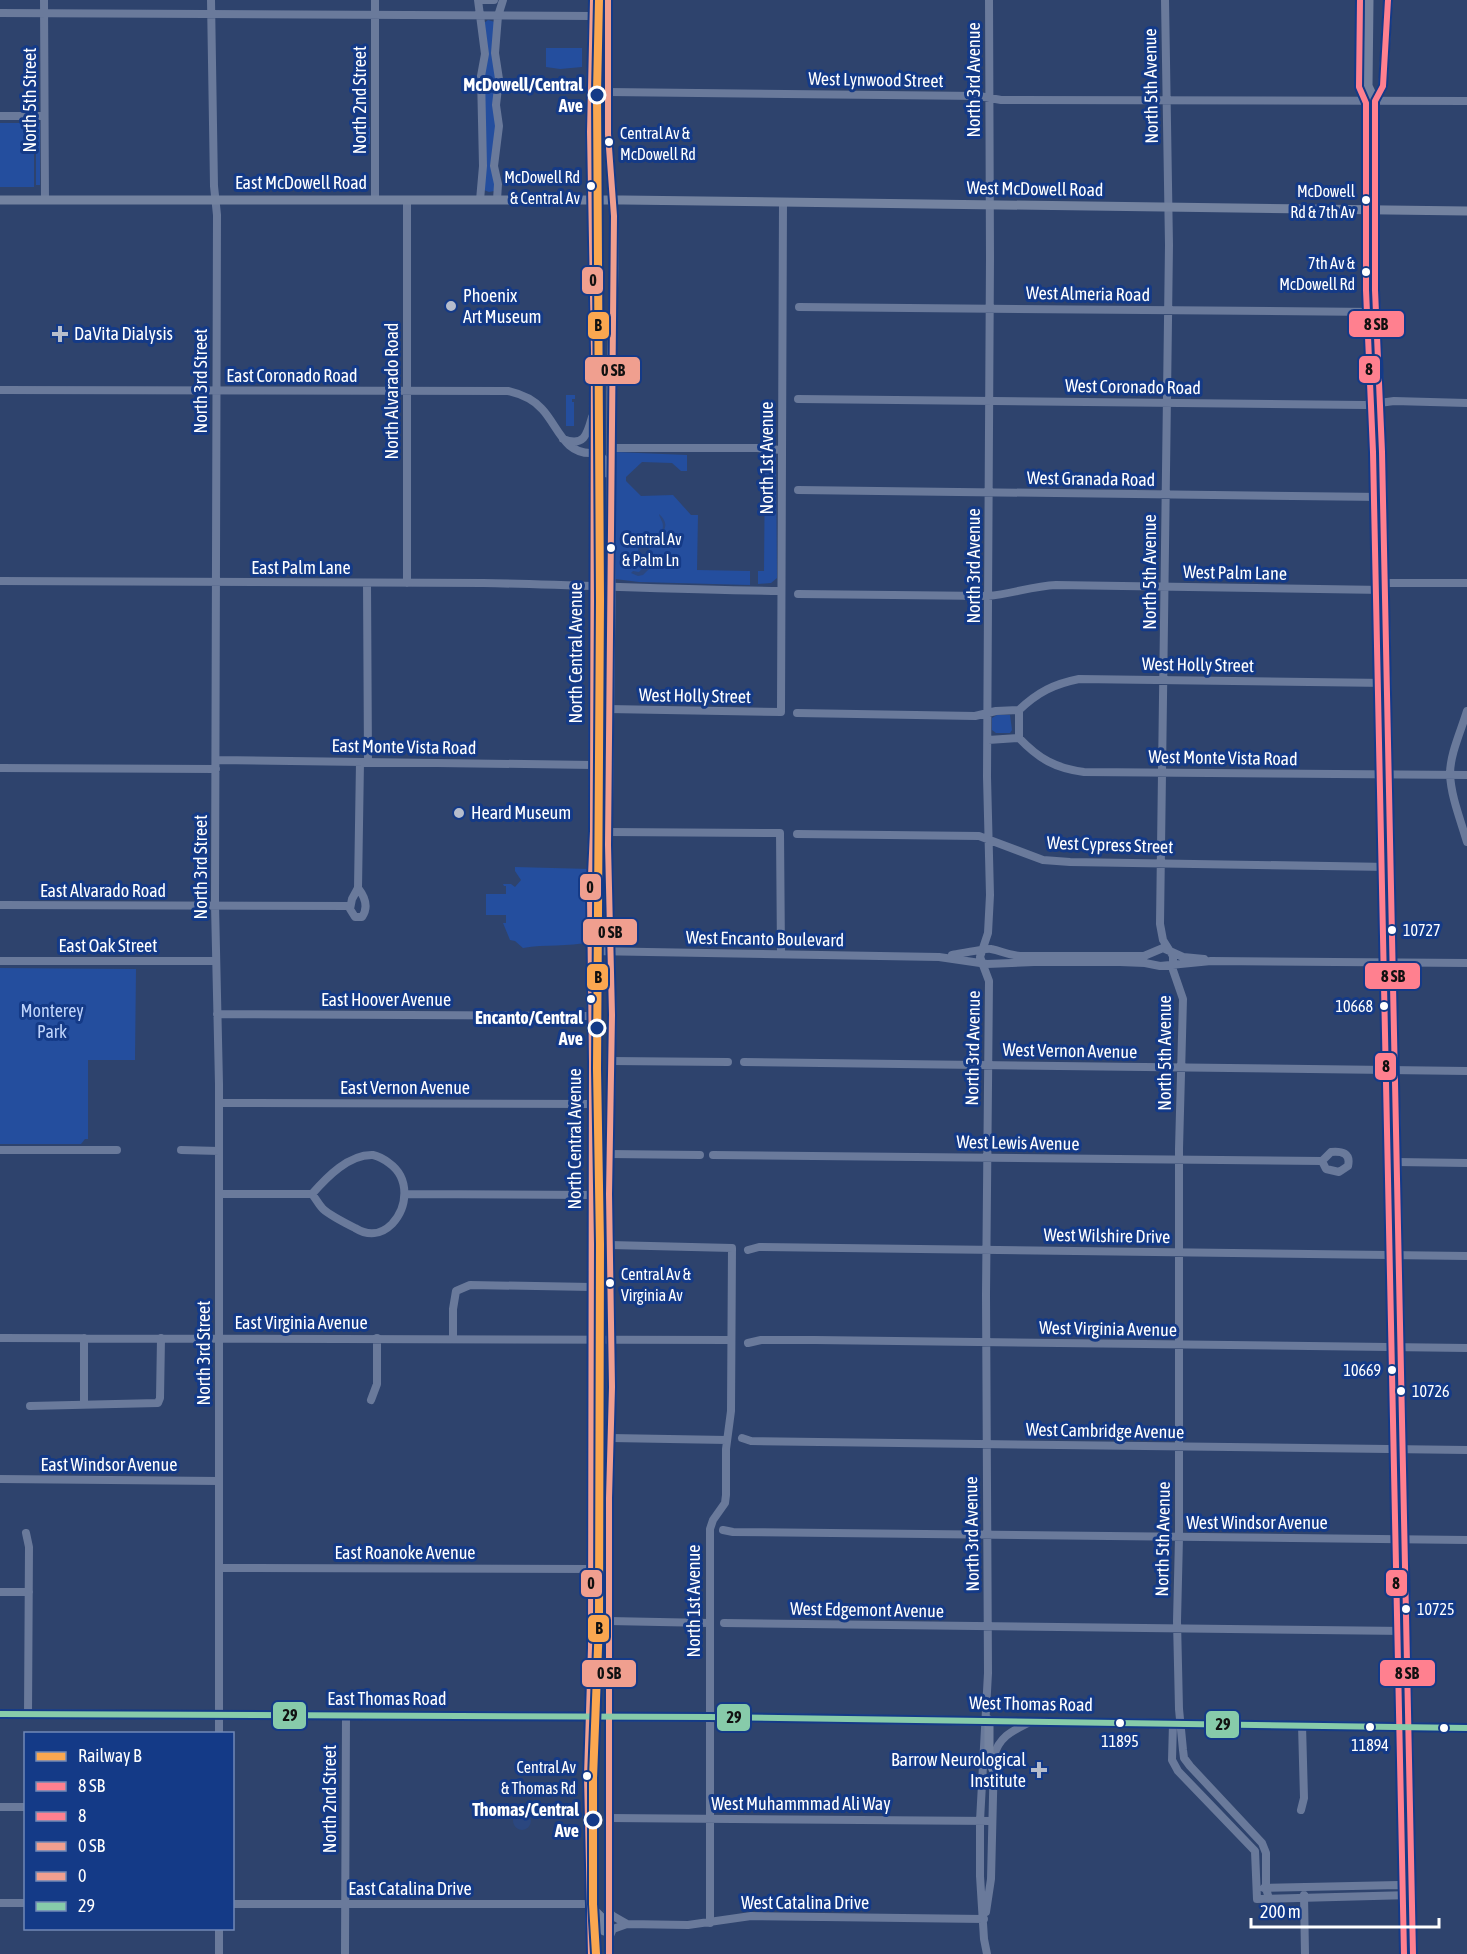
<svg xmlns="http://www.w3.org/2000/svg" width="1467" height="1954" viewBox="0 0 1467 1954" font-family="'Asap Condensed',sans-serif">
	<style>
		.green { fill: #244e9e }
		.water { fill: #2b477f }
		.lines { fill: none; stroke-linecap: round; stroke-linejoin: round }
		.minor { stroke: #6a7a9b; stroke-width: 8 }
		.major { stroke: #7483a0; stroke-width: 9 }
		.bus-1-casing { stroke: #143a87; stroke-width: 10 }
		.bus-2-casing { stroke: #143a87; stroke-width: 10 }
		.bus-3-casing { stroke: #143a87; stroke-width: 10 }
		.bus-4-casing { stroke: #143a87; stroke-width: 10 }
		.bus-5-casing { stroke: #143a87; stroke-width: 10 }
		.bus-1 { stroke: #ff808f; stroke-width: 6 }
		.bus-2 { stroke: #ff808f; stroke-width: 6 }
		.bus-3 { stroke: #f09f8f; stroke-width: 6 }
		.bus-4 { stroke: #f09f8f; stroke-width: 6 }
		.bus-5 { stroke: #87cbaa; stroke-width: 6 }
		.rail-1-casing { stroke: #143a87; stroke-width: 12 }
		.rail-1 { stroke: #faa750; stroke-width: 8 }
		.stop-dot { fill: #143a87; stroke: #fff; stroke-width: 3 }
		.bus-dot { fill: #fff; stroke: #143a87; stroke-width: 2 }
		.poi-dot { fill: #b6bdcc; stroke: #143a87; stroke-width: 2 }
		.labels { text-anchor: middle; stroke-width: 6; stroke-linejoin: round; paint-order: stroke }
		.bus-label { font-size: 16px; fill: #fff; stroke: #143a87; text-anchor: start }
		.street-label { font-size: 18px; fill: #fff; stroke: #143a87 }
		.stop-label { font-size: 18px; font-weight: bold; fill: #fff; stroke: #143a87; text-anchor: end }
		.poi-label { font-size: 18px; fill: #fff; stroke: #143a87; text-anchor: start }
		.park-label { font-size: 18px; fill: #bfd4fb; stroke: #143a87 }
		.line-badge { stroke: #143a87; stroke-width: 2 }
		.pale-badge-label { font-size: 16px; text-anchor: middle; font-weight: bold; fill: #111 }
	</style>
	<rect width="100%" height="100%" fill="#2e436d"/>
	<!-- green -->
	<path class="green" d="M 488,20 L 495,22 L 497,124 L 494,191 L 489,192 L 484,190 L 486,130 L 483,108 L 484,23 Z
		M 546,48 L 582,48 L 582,67 L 560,69 L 546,67 Z
		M 0,123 L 34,123 L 34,187 L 0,187 Z
		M 36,123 L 40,123 L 40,185 L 36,185 Z
		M 362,127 L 370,127 L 370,144 L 362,144 Z
		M 566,395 L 575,395 L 575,399 L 572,399 L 572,402 L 574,402 L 574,426 L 566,426 Z
		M 615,452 L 687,455 L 687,471 L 681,471 L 672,463 L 642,462 L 626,477 L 626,481 L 641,496 L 673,495 L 691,515 L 698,515 L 697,570 L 750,571 L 750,585 L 639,582 L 615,579 Z
		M 759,452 L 776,454 L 777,578 L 771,583 L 758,584 L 758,571 L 764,571 L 765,456 Z
		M 997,715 L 1010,715 L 1012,730 L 1010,733 L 996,733 L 992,730 L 992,718 Z
		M 515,867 L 591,869 L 590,942 C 568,947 545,944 523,948 L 515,941 L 510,940 L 503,923 L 506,923 L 506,915 L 486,915 L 486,894 L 506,894 L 506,886 L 504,886 L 503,884 L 511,884 L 515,887 L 521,880 L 515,871 Z
		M 0,968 L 136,969 L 135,1060 L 88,1060 L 88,1139 L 85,1139 L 81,1144 L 0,1144 Z"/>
	<!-- water -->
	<path class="water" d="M 659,514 C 675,529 657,535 649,546 L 650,568 L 643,575 L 638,576 L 631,573 L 633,571 L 639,572 C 647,565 641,558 638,550 C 640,536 651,537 661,532 C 666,524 660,520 659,514 Z
		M513 1821a9 9 0 1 1 18 0a9 9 0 1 1-18 0Z"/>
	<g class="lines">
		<!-- minor -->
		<path class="minor" d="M 44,0 L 45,200
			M 211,0 L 214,186 L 217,215 L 215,905 L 219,1084 L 219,1734
			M 478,0 L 485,54 L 481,76 L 483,166 L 480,200
			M 484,0 L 494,0
			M 1165,0 L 1169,245 L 1160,924 L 1163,940 L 1173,956 L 1173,970 L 1183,999 L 1179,1149 L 1179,1538 L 1177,1621 L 1179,1709 L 1183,1750 L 1184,1758 L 1190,1766 L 1262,1843 L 1266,1853 L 1266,1888 L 1269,1899
			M 0,13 L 592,16
			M 608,92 L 979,96 L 1001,100 L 1467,101
			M 0,116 L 44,116
			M 375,200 L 375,0
			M 497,200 L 498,184 L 494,166 L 499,126 L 496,105 L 499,79 L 495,53 L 498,16 L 503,0
			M 799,307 L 1376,312
			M 0,390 L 508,391 C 521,394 533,399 542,409 C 558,426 564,455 593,453
			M 798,399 L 1365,405 L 1394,401 L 1467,403
			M 563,439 C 584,447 587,435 592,417
			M 611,448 L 757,448 L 782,450
			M 798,490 L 1383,497
			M 0,581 L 483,583 C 583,585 682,590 781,591
			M 367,583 L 368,762
			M 407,583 L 407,200
			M 1384,583 L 1467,583
			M 798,594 L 988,596 C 1011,594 1033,586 1056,585 L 1384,590
			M 608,709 L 781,712 L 783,203
			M 1467,711 C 1461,731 1450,754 1450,774 C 1451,797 1461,821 1467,842
			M 797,713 L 975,716 L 996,711 L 1019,710 C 1038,692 1054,684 1079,679 L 1387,683
			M 1019,738 L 1019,710
			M 988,740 L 1019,738 C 1039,759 1055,768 1084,772 L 1467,775
			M 216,760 L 593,765
			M 0,768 L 216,769
			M 608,832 L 780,833 L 781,954
			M 797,834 L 979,836 L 1043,860 L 1070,862 L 1390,867
			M 358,888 C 365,897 369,907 362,917 L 355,917 L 350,909 L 352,899 L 358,888 L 360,762
			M 0,905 L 350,906
			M 590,951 L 939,957 L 987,964 L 1034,962 L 1120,962 L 1145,963 L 1160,966 L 1211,961 L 1467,963
			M 952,955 C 958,954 987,948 991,949 C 1002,951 1006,955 1020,956 L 1144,956 L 1163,948 L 1183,957 L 1204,959
			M 0,961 L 216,961
			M 217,1014 L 591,1016
			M 611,1061 L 728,1062
			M 744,1062 L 1467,1071
			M 219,1103 L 591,1104
			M 0,1150 L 117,1150
			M 181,1150 L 219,1151
			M 1331,1152 C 1342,1151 1351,1153 1348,1166 L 1339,1172 L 1326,1169 L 1322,1161 Z
			M 609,1154 L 700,1155
			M 713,1155 L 1322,1161
			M 1397,1162 L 1467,1163
			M 219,1194 L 312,1194 C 327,1177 349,1154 373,1155 C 378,1156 385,1160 389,1163 C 410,1178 408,1207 392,1224 C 381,1235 368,1236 355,1228 C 345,1223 331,1216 323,1209 C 319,1205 316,1199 312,1194
			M 405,1194 L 592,1195
			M 610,1245 L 732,1248 L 731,1411 L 726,1449 L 726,1495 L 725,1503 L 713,1520 L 710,1529 L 710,1923
			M 748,1250 L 759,1247 L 1467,1256
			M 0,1338 L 731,1340
			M 84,1338 L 84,1404
			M 453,1338 L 453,1309 L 456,1291 L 470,1285 L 592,1287
			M 748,1343 L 761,1340 L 815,1340 L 1467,1348
			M 371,1400 L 377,1384 L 377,1338
			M 30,1406 L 158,1403 L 160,1398 L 161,1338
			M 611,1438 L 727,1440
			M 742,1438 L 751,1441 L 819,1442 L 1467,1450
			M 0,1479 L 219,1481
			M 723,1530 L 733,1532 L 1467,1540
			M 26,1533 L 29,1547 L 28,1714
			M 219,1568 L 591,1569
			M 0,1592 L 29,1592
			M 609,1621 L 709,1623
			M 724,1623 L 1406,1631
			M 1173,1723 L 1172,1760 L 1178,1771 L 1255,1851 L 1257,1899 L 1411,1895
			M 0,1807 L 26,1807
			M 1301,1810 L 1304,1798 L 1302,1725
			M 609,1818 L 992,1821
			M 1264,1888 L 1399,1885 L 1411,1891
			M 1304,1895 L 1305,1954
			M 0,1903 L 26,1903
			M 232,1904 L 588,1904
			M 608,1911 L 613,1916 L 627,1924
			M 986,1912 L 991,1879 L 994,1756 C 999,1737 1012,1731 1028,1723
			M 219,1928 L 219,1954
			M 609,1938 L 613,1929 L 627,1924 L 688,1925 L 751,1916 L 984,1919
			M 345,1954 L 346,1716
			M 987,1954 L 984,1939 L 980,1876 L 980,1821 L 988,1673 L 986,1295 L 989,981 L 980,957 L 988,933 L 990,895 L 987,777 L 990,257 L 989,0"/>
		<!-- major -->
		<path class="major" d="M 608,0 L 608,134 L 614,216 L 614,269 L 611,391 L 611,601 L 608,845 L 612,1015 L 609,1194 L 612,1387 L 609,1498 L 609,1954
			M 1369,0 L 1368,86 L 1375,101 L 1375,290 L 1382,452 L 1413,1954
			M 1375,101 L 1383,86 L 1388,0
			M 0,200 L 623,200 L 1467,211
			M 593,453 L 599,454 C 604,460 607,465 607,473
			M 0,1714 L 709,1717 L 1467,1728
			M 989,1720 L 989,1759 L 993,1769
			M 588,1904 L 601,1917 L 604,1931
			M 591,1954 L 587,1776 L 591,1648 L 592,1061 L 590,898 L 593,831 L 594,350 L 590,132 L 593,0"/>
		<!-- bus-1 casing -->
		<g class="bus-1-casing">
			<path id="bus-1" d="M 1388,0 L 1383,86 L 1375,101 L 1375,290 L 1382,452 L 1413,1954"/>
		</g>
		<!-- bus-2 casing -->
		<g class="bus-2-casing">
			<path id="bus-2" d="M 1360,0 L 1359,87 L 1366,103 L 1366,290 L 1373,452 L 1404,1954"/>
		</g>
		<!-- bus-3 casing -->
		<g class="bus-3-casing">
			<path id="bus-3" d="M 608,0 L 608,134 L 614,216 L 608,845 L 612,1015 L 609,1194 L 612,1387 L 609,1498 L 609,1954"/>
		</g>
		<!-- bus-4 casing -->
		<g class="bus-4-casing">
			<path id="bus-4" d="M 591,1954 L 587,1776 L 591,1648 L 592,1061 L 590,898 L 593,831 L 594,350 L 590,132 L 593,0"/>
		</g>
		<!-- bus-5 casing -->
		<g class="bus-5-casing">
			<path id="bus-5" d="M 0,1714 L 709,1717 L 1467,1728"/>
		</g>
		<!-- bus-1 -->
		<use href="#bus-1" class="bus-1"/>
		<!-- bus-2 -->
		<use href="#bus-2" class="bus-2"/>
		<!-- bus-3 -->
		<use href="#bus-3" class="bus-3"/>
		<!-- bus-4 -->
		<use href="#bus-4" class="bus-4"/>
		<!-- bus-5 -->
		<use href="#bus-5" class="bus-5"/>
		<!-- rail-1 casing -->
		<g class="rail-1-casing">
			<path id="rail-1" d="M 596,1954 L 593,1904 L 593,1778 L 599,1622 L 600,1244 L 597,1069 L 600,601 L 597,92 L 599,0"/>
		</g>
		<!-- rail-1 -->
		<use href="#rail-1" class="rail-1"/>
	</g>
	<!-- markers -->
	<g class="stop-dot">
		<circle cx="597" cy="95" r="8"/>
		<circle cx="597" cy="1028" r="8"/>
		<circle cx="593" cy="1820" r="8"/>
	</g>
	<g class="bus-dot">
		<circle cx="609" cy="142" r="5"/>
		<circle cx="591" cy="186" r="5"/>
		<circle cx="1366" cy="200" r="5"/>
		<circle cx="1366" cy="272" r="5"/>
		<circle cx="611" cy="548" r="5"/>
		<circle cx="1392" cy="930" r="5"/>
		<circle cx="591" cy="999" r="5"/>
		<circle cx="1384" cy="1006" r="5"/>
		<circle cx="610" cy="1283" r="5"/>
		<circle cx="1392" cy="1370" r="5"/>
		<circle cx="1401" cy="1391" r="5"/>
		<circle cx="1406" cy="1609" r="5"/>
		<circle cx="1120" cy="1723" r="5"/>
		<circle cx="1370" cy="1727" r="5"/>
		<circle cx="1444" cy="1728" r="5"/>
		<circle cx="587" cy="1776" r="5"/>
	</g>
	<g class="poi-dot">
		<circle cx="451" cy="306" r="6"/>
		<path d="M57 325h6v6h6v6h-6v6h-6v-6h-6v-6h6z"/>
		<circle cx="459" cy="813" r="6"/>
		<path d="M1036 1761h6v6h6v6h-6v6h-6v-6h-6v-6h6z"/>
	</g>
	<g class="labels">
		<!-- bus labels -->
		<g class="bus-label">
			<text x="620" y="139">Central Av &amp;<tspan x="620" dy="21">McDowell Rd</tspan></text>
			<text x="580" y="183" text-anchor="end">McDowell Rd<tspan x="580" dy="21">&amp; Central Av</tspan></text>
			<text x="1355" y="197" text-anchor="end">McDowell<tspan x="1355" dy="21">Rd &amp; 7th Av</tspan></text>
			<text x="1355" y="269" text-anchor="end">7th Av &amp;<tspan x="1355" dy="21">McDowell Rd</tspan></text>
			<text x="622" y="545">Central Av<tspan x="622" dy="21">&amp; Palm Ln</tspan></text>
			<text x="1403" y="936">10727</text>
			<text x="1373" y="1012" text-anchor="end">10668</text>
			<text x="621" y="1280">Central Av &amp;<tspan x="621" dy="21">Virginia Av</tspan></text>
			<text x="1381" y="1376" text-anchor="end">10669</text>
			<text x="1412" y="1397">10726</text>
			<text x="1417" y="1615">10725</text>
			<text x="1120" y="1747" text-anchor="middle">11895</text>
			<text x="1370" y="1751" text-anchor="middle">11894</text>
			<text x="576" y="1773" text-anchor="end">Central Av<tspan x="576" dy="21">&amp; Thomas Rd</tspan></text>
		</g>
		<!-- street labels -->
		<g class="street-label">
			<text transform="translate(876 80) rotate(1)" y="6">West Lynwood Street</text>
			<text transform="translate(974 80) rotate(-90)" y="6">North 3rd Avenue</text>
			<text transform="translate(1151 86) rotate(-91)" y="6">North 5th Avenue</text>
			<text transform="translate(30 100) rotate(-90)" y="6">North 5th Street</text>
			<text transform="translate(360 100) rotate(-90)" y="6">North 2nd Street</text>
			<text x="301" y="189">East McDowell Road</text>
			<text transform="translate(1035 189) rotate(1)" y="6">West McDowell Road</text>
			<text transform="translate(1088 294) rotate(1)" y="6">West Almeria Road</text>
			<text x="292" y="382">East Coronado Road</text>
			<text transform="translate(201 381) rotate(-90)" y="6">North 3rd Street</text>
			<text transform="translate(1133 387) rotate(1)" y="6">West Coronado Road</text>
			<text transform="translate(392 391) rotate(-90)" y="6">North Alvarado Road</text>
			<text transform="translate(767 458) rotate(-90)" y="6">North 1st Avenue</text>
			<text transform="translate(1091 479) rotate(1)" y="6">West Granada Road</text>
			<text transform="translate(974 566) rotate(-90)" y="6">North 3rd Avenue</text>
			<text x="301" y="574">East Palm Lane</text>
			<text transform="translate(1150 572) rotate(-90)" y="6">North 5th Avenue</text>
			<text transform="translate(1235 573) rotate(1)" y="6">West Palm Lane</text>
			<text transform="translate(576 653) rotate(-90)" y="6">North Central Avenue</text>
			<text transform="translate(1198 665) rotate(1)" y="6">West Holly Street</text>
			<text transform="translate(695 696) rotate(1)" y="6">West Holly Street</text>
			<text transform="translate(404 747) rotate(1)" y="6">East Monte Vista Road</text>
			<text transform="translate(1223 758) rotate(1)" y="6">West Monte Vista Road</text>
			<text transform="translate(1110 845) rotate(2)" y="6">West Cypress Street</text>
			<text transform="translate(201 867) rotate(-90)" y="6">North 3rd Street</text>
			<text x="103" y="897">East Alvarado Road</text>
			<text transform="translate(765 939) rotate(1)" y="6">West Encanto Boulevard</text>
			<text x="108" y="952">East Oak Street</text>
			<text x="386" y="1006">East Hoover Avenue</text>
			<text transform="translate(973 1048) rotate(-89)" y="6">North 3rd Avenue</text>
			<text transform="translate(1070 1051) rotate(1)" y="6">West Vernon Avenue</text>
			<text transform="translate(1165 1053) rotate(-90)" y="6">North 5th Avenue</text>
			<text x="405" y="1094">East Vernon Avenue</text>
			<text transform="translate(575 1139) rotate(-90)" y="6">North Central Avenue</text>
			<text transform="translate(1018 1143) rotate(1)" y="6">West Lewis Avenue</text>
			<text transform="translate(1107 1236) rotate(1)" y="6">West Wilshire Drive</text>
			<text x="301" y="1329">East Virginia Avenue</text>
			<text transform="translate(1108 1329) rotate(1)" y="6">West Virginia Avenue</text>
			<text transform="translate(204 1353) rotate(-90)" y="6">North 3rd Street</text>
			<text transform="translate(1105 1431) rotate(1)" y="6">West Cambridge Avenue</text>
			<text x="109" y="1471">East Windsor Avenue</text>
			<text x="1257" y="1529">West Windsor Avenue</text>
			<text transform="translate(972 1534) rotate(-91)" y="6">North 3rd Avenue</text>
			<text transform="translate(1163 1539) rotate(-89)" y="6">North 5th Avenue</text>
			<text x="405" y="1559">East Roanoke Avenue</text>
			<text transform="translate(694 1601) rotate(-90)" y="6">North 1st Avenue</text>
			<text transform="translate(867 1610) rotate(1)" y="6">West Edgemont Avenue</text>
			<text x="387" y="1705">East Thomas Road</text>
			<text transform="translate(1031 1704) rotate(1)" y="6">West Thomas Road</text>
			<text transform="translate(330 1799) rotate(-90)" y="6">North 2nd Street</text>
			<text x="801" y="1810">West Muhammmad Ali Way</text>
			<text x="410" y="1895">East Catalina Drive</text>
			<text x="805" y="1909">West Catalina Drive</text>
		</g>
		<!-- stop labels -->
		<g class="stop-label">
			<text x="583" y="91">McDowell/Central<tspan x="583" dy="21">Ave</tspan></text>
			<text x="583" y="1024">Encanto/Central<tspan x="583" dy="21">Ave</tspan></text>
			<text x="579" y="1816">Thomas/Central<tspan x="579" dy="21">Ave</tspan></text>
		</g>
		<!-- poi labels -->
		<g class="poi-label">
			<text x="463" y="302">Phoenix<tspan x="463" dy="21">Art Museum</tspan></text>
			<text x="74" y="340">DaVita Dialysis</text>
			<text x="471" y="819">Heard Museum</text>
			<text x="1026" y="1766" text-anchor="end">Barrow Neurological<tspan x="1026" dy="21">Institute</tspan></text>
		</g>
		<!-- park labels -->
		<g class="park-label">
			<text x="52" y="1017">Monterey<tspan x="52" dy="21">Park</tspan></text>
		</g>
	</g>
	<g class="line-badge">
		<rect x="581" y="266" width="23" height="29" rx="6" fill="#f09f8f"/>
		<rect x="1348" y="310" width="57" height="28" rx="6" fill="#ff808f"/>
		<rect x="587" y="311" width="23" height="29" rx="6" fill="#faa750"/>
		<rect x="1358" y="355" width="23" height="29" rx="6" fill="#ff808f"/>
		<rect x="584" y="356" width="57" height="29" rx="6" fill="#f09f8f"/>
		<rect x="579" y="873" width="23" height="28" rx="6" fill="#f09f8f"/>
		<rect x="582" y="918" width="56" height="28" rx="6" fill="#f09f8f"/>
		<rect x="1364" y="962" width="57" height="28" rx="6" fill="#ff808f"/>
		<rect x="586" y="963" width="23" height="28" rx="6" fill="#faa750"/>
		<rect x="1374" y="1052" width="23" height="29" rx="6" fill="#ff808f"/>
		<rect x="1385" y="1569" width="23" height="28" rx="6" fill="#ff808f"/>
		<rect x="580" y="1569" width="23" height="29" rx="6" fill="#f09f8f"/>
		<rect x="587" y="1614" width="23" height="29" rx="6" fill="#faa750"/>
		<rect x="1379" y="1659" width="57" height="28" rx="6" fill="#ff808f"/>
		<rect x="581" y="1659" width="56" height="29" rx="6" fill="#f09f8f"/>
		<rect x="272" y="1701" width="35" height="29" rx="6" fill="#87cbaa"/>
		<rect x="716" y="1703" width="35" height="29" rx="6" fill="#87cbaa"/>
		<rect x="1205" y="1710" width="35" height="29" rx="6" fill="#87cbaa"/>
	</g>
	<g class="pale-badge-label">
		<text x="593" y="286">0</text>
		<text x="1376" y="330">8 SB</text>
		<text x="598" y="331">B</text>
		<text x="1369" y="375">8</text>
		<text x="613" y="376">0 SB</text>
		<text x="590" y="893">0</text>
		<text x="610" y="938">0 SB</text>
		<text x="1393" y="982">8 SB</text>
		<text x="598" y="983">B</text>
		<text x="1386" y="1072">8</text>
		<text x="1396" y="1589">8</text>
		<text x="591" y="1589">0</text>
		<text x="599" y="1634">B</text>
		<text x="1407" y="1679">8 SB</text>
		<text x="609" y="1679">0 SB</text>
		<text x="290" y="1721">29</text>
		<text x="734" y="1723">29</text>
		<text x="1223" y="1730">29</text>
	</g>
	<!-- legend -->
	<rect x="24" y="1732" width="210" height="198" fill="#143a87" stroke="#7289b7" stroke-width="1.5"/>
	<rect x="36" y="1752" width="30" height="9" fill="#faa750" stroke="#7289b7" stroke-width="1.5"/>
	<text x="78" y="1762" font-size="18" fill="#ffffff">Railway B</text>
	<rect x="36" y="1782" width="30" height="9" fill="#ff808f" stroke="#7289b7" stroke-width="1.5"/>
	<text x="78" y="1792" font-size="18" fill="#ffffff">8 SB</text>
	<rect x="36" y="1812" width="30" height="9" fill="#ff808f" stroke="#7289b7" stroke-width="1.5"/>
	<text x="78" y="1822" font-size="18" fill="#ffffff">8</text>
	<rect x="36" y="1842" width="30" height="9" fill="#f09f8f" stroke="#7289b7" stroke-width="1.5"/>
	<text x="78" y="1852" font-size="18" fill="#ffffff">0 SB</text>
	<rect x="36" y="1872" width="30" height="9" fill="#f09f8f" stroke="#7289b7" stroke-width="1.5"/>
	<text x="78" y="1882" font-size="18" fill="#ffffff">0</text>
	<rect x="36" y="1902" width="30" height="9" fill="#87cbaa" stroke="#7289b7" stroke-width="1.5"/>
	<text x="78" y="1912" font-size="18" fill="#ffffff">29</text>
	<!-- scale -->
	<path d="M1251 1918v9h188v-9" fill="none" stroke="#ffffff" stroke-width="3"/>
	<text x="1260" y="1918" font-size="18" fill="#ffffff" stroke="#143a87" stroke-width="4.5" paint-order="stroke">200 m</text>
</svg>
